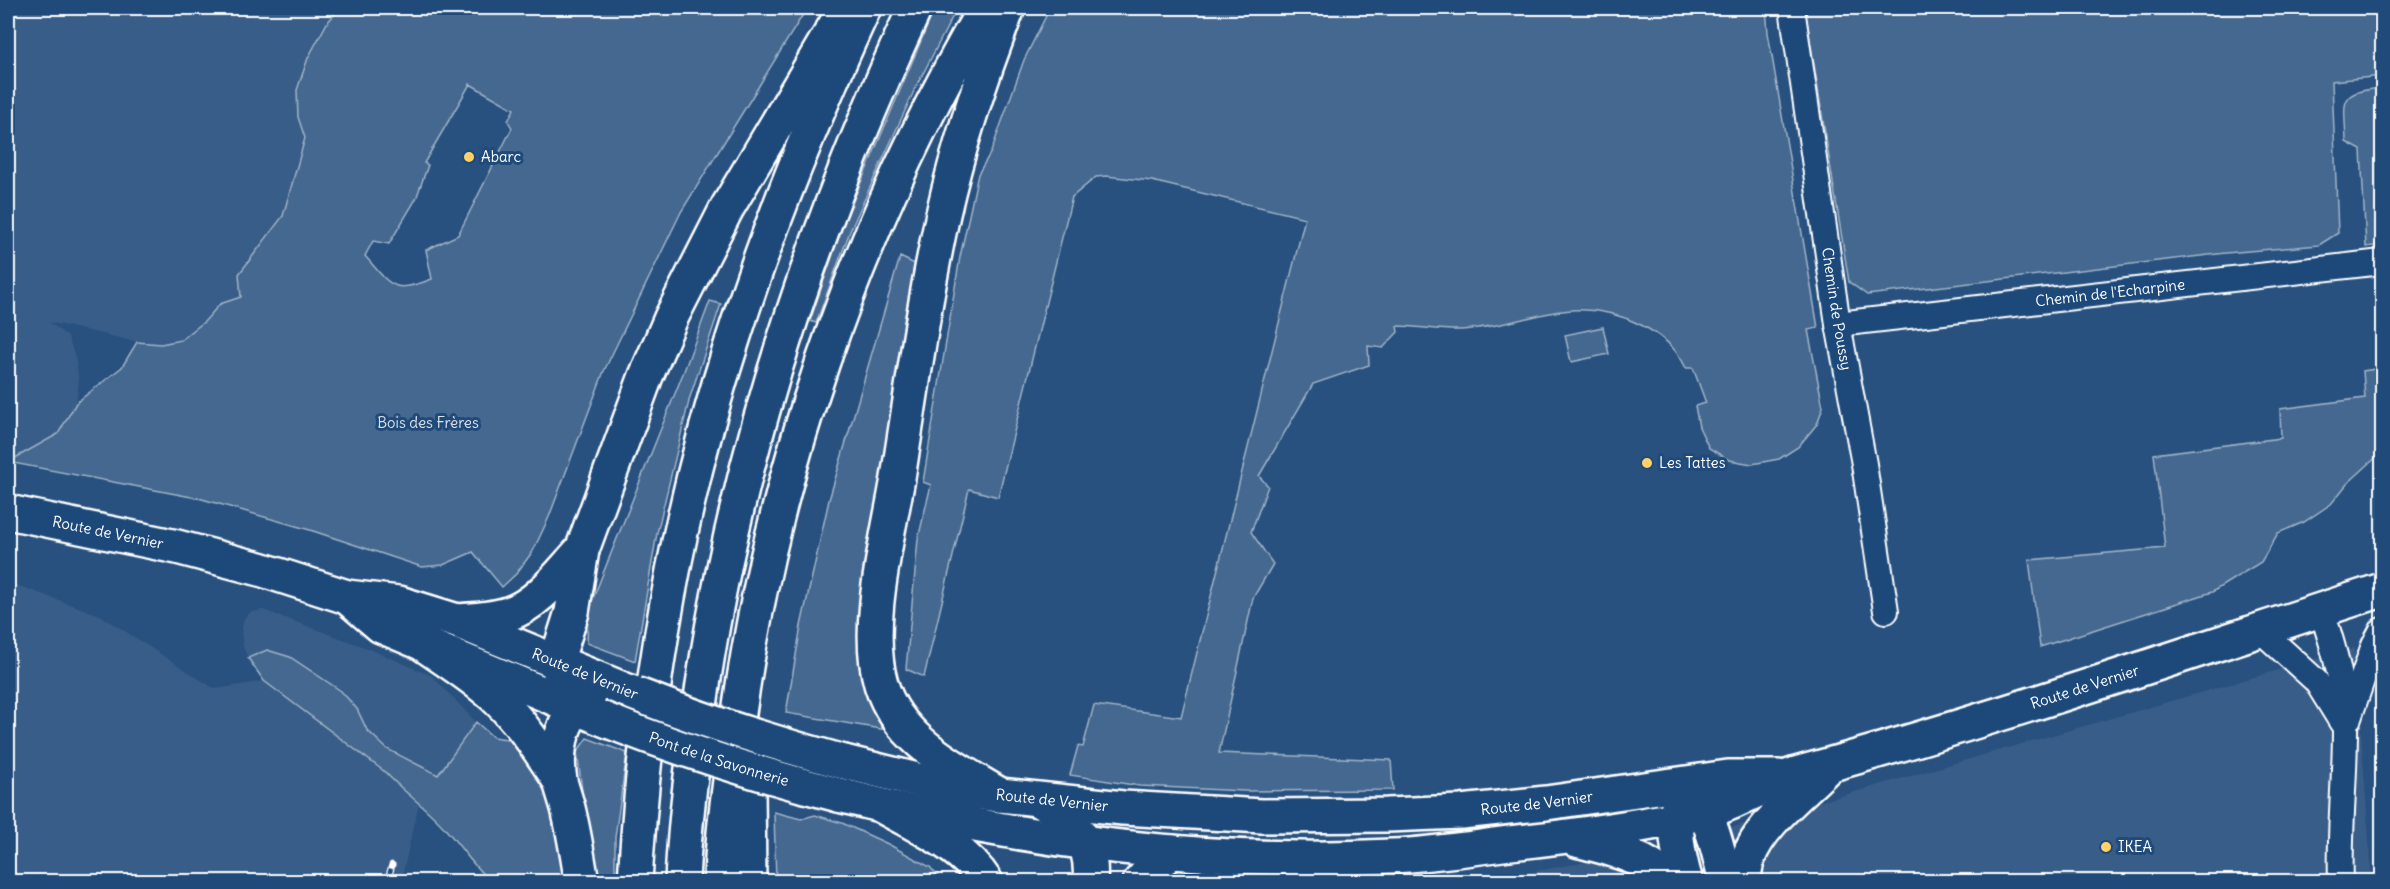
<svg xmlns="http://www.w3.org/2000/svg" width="2390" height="889" viewBox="0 0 2390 889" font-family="Delius,sans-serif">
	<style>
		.built { fill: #375d88 }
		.green { fill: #446890; stroke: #a2b4c8; stroke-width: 1.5; fill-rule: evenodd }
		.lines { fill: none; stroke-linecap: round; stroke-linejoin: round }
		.street-casing { stroke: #fff; stroke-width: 28 }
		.primary-casing { stroke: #fff; stroke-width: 38 }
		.highway-casing { stroke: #fff; stroke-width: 38 }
		.street { stroke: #1f4a7a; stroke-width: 24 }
		.primary { stroke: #1f4a7a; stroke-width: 33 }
		.highway { stroke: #1f4a7a; stroke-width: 33 }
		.rail-casing { stroke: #fff; stroke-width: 7 }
		.rail { stroke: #1f4a7a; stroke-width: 4.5; stroke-dasharray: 14; stroke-linecap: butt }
		.primary-bridge-casing { stroke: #fff; stroke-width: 38; stroke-linecap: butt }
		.primary-bridge { stroke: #1f4a7a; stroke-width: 33 }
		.poi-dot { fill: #ffd166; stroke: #1f4a7a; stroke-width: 2 }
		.labels { text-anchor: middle; stroke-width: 6; stroke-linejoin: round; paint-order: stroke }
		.poi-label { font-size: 15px; fill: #fff; stroke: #1f4a7a; text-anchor: start }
		.street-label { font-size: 15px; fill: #fff; stroke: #1f4a7a }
		.park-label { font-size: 15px; fill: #dae1e9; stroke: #1f4a7a }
	</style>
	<rect width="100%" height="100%" fill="#28517f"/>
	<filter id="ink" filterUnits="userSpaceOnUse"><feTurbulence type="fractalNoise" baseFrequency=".0167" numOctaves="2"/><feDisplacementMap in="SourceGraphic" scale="12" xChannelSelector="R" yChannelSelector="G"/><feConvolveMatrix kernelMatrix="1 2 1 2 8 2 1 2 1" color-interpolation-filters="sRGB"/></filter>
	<g filter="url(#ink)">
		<!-- built -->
		<path class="built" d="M 8,8 L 497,8 L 241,297 L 220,304 L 205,321 L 181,340 L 161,344 L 137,342 L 49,322 L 68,337 L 75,357 L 79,381 L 76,403 L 58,434 L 8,461 Z
			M 8,582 L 100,615 L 215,689 L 264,681 L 385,772 L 398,786 L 419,803 L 401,881 L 8,882 Z
			M 263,610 L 370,649 L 432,676 L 476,722 L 438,775 L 387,749 L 367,730 L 357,709 L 341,691 L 290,657 L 267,650 L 248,658 L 243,647 L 241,633 L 244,618 L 251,612 Z
			M 2355,648 L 2372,881 L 1477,882 L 1580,863 L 1608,863 Z"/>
		<!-- green -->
		<path class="green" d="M 340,8 L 807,8 L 681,212 L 604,371 L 549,517 L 533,551 L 516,574 L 502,587 L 473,552 L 443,565 L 422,567 L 310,530 L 202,499 L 8,462 L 58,434 L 76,403 L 122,367 L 137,342 L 161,344 L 181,340 L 205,321 L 220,304 L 241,297 L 239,274 L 283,216 L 305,138 L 298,117 L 297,90 L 308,58 L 327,23 ZM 470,84 L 514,109 L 508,121 L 512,128 L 458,235 L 426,250 L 432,279 C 391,295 392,286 365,256 L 373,241 L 389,244 L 416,199 L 428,165 L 424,163 Z
			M 935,8 L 957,8 L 914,91 L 850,231 L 816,323 L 810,321 L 843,225 Z
			M 1050,8 L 1766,8 L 1768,33 L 1818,328 L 1808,330 L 1823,407 L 1817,424 L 1798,447 L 1779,459 L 1752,464 L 1729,460 L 1709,448 L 1699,427 L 1695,406 L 1706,403 L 1693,368 L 1686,368 C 1676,347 1661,335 1641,325 C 1571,290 1529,326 1461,330 C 1441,331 1417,326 1397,326 L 1398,332 L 1383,348 L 1368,346 L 1369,365 L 1313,384 L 1259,476 L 1268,486 L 1251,532 L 1273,564 L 1253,598 L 1219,753 L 1391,760 L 1393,790 L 1244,791 L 1140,786 L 1070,775 L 1078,746 L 1083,747 L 1094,705 L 1181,717 L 1305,218 L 1152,181 L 1106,176 L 1096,177 L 1072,197 L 998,497 L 969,489 L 924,677 L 906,669 L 918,539 L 931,485 L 923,482 L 960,257 L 978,174 L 991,152 L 1024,60 Z
			M 1805,8 L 2382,8 L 2382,76 L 2332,81 L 2338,233 L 2319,245 L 2226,253 L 1867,295 L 1849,282 Z
			M 2382,88 L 2382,245 L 2366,247 L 2361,150 L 2346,142 C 2345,101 2336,92 2382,88 Z
			M 900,257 L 919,266 L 861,613 L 887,730 L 786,713 L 801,626 L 829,500 Z
			M 710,301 L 721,304 L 690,397 L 657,533 L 635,661 L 587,643 L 588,611 L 684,371 Z
			M 1603,327 L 1609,354 L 1571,362 L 1565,335 Z
			M 2382,368 L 2382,452 L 2347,484 L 2331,504 L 2304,522 L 2278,533 L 2261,562 L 2212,592 L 2040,647 L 2029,560 L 2165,548 L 2154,454 L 2281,438 L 2280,409 L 2365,398 L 2363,371 Z
			M 267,650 L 290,657 L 341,691 L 357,709 L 367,730 L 387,749 L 438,775 L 476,722 L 493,737 L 513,740 L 547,782 L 572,881 L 490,881 C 473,866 462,848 447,831 C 429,809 404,793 385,772 L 264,681 L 248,658 Z
			M 587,738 L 627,753 L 615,837 L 615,881 L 594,881 L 577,752 Z
			M 774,812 L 801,819 L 815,815 L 842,823 L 888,844 L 930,867 L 942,881 L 776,881 Z"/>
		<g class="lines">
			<!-- street casing -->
			<g class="street-casing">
				<g id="street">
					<path id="s1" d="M 1792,8 L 1838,324 L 1864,464 L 1886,611"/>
					<path id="s2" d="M 1838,324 L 2382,262"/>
					<path d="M 2321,609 C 2334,648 2346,689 2345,730 C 2345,781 2339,831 2341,882"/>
					<path d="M 2259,629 L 2316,681 L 2342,723"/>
					<path d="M 2349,718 L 2374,645 L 2382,630"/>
				</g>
			</g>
			<!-- primary casing -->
			<g class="primary-casing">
				<g id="primary">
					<path id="s3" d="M 8,512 L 177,547 L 260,569 L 347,597 L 399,603 L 457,621 L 635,694"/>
					<path d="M 347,597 L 381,626 L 594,715"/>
					<path id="s4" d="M 844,762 L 962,791 L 1123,808 L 1262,816 L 1387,815 L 1461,812 L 1546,803 L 1728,777 L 1778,777"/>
					<path d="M 1691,794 C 1713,817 1718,852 1726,882"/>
					<path id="s5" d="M 839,795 C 1016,840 1210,866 1392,856 C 1435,854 1477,847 1519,842 C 1580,835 1641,827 1701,813 C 1735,805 1763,784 1796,774 C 1994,720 2188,653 2382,590"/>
					<path d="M 1679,798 C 1674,830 1677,850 1686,882"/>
					<path d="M 1577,840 C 1612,849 1644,856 1671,882"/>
					<path d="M 1743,882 C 1745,874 1745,866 1748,859 C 1759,825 1803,792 1827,767"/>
				</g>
			</g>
			<!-- highway casing -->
			<g class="highway-casing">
				<path id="highway" d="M 457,621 C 474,620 492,619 508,614 C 539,604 561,572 582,550
					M 426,646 C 449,662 473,677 494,696 C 521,721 540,751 560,781
					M 577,707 L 570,698 L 560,675 L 560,650 L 572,612 L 582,550 L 646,376 L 671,318 L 727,208 L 838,21
					M 748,788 L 749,882
					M 1000,795 C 954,767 898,740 881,684 C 864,626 888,538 898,478 C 912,390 924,301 943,214 C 959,143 982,75 1008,8
					M 1038,800 C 1072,818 1094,840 1090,882
					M 882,806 C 918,827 963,845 986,882
					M 582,882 C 578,860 575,838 570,817 C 568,805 563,793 560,781 C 555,750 561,711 593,696 C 605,691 622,693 635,694
					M 635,882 C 645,698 676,514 733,339 C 769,225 814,116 864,8
					M 682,882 C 684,836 689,790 695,745 C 725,487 806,242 915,8
					M 721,882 C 722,835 729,789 735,743 C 767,483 853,234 985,8
					M 1140,882 L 1157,863 L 1172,852"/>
			</g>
			<!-- street -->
			<use href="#street" class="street"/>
			<!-- primary -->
			<use href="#primary" class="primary"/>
			<!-- highway -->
			<use href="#highway" class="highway"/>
			<!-- rail casing -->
			<g class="rail-casing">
				<path id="rail" d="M 387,882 L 392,865"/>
			</g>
			<!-- rail -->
			<use href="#rail" class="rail"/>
			<!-- primary-bridge casing -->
			<g class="primary-bridge-casing">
				<g id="primary-bridge">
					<path d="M 635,694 C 704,721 773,743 844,762"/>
					<path id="s6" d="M 598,717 C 677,749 757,774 839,795"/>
				</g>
			</g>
			<!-- primary-bridge -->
			<use href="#primary-bridge" class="primary-bridge"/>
		</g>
	</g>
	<!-- markers -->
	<g class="poi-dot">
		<circle cx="469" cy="157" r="6"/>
		<circle cx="1647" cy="463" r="6"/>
		<circle cx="2106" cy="847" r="6"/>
	</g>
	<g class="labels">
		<!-- poi labels -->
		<g class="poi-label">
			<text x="481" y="162">Abarc</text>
			<text x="1659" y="468">Les Tattes</text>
			<text x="2118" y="852">IKEA</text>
		</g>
		<!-- street labels -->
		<g class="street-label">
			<text dy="5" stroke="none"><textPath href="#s2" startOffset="274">Chemin de l'Echarpine</textPath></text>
			<text dy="5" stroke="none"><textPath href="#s1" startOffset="304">Chemin de Poussy</textPath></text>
			<text dy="5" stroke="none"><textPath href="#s3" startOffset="102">Route de Vernier</textPath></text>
			<text transform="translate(585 674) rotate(22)" y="5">Route de Vernier</text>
			<text dy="5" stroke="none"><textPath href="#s5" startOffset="1275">Route de Vernier</textPath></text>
			<text dy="5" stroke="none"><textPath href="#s6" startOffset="128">Pont de la Savonnerie</textPath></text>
			<text dy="5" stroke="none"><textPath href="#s4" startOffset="212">Route de Vernier</textPath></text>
			<text dy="5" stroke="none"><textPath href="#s4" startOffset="698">Route de Vernier</textPath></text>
		</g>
		<!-- park labels -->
		<g class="park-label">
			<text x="428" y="428">Bois des Frères</text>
		</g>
	</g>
	<!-- margin -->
	<rect width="2390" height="889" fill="none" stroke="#1f4a7a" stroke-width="30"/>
	<rect x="15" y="15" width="2360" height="859" fill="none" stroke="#fff" stroke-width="2" filter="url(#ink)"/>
</svg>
